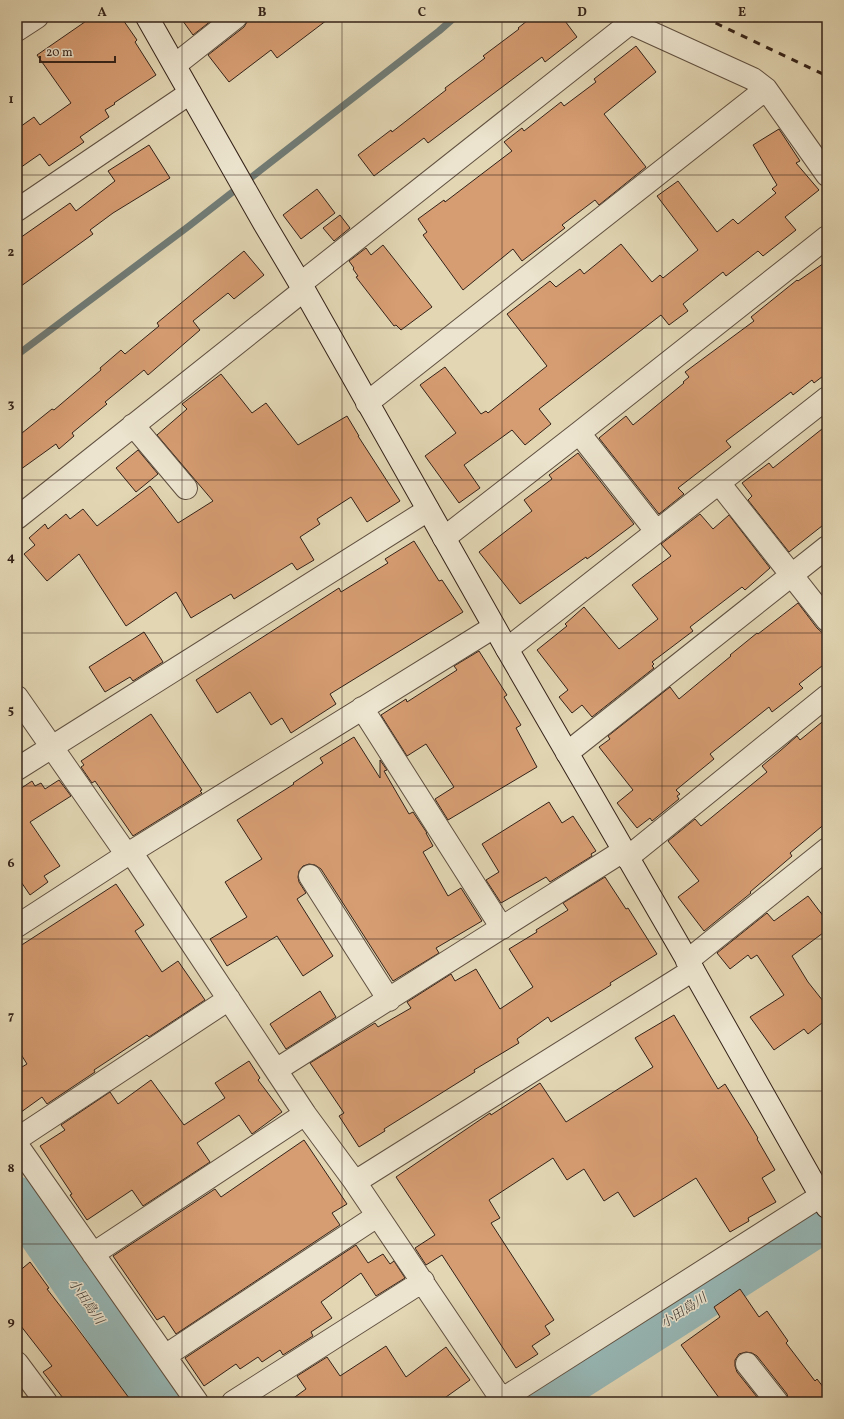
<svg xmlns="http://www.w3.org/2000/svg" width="844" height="1419" viewBox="0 0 844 1419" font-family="Vollkorn,'Noto Serif JP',serif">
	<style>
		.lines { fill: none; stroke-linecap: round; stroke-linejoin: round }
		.stream { stroke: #707c77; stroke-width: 7 }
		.river { stroke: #97b7b5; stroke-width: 45 }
		.building { fill: #d69c72; stroke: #352319 }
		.street-casing { stroke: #605040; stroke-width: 24 }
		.secondary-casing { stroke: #352319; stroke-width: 24 }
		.street { stroke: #ece4ce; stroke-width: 22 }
		.secondary { stroke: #ece4ce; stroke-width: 22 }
		.rail { stroke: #352319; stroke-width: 3; stroke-dasharray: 7 7; stroke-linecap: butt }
		.grid { fill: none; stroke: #352319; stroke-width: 1; stroke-opacity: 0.55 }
		.labels { text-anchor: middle; stroke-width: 3; stroke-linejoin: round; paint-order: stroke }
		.water-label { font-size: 13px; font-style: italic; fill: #4e4840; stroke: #ece4ce }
		.neatline { fill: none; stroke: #352319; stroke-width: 1.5 }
		.grid-label { font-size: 13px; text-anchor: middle; font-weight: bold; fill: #352319 }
	</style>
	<rect width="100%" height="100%" fill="#e2d6b3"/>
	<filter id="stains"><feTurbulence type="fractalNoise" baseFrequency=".005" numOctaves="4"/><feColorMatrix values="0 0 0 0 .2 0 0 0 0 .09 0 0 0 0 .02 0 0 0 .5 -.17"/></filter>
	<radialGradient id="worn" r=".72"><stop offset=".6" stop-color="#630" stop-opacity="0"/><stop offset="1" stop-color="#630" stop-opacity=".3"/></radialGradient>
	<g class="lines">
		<!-- stream -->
		<path class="stream" d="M 17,355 L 189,226 L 439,31 L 455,17"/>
		<!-- river -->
		<path class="river" d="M 17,1199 L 157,1402
			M 539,1402 L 827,1218"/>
	</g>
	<!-- building -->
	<path class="building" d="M 92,17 L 121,17 L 137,40 L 135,42 L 156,75 L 114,103 L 115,104 L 105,110 L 109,117 L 80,137 L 84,142 L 49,166 L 40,154 L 17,170 L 17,129 L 34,117 L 40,125 L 71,103 L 37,55 Z
		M 180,17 L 216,17 L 193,35 Z
		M 248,17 L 331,17 L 277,58 L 271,50 L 229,82 L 208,55 L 244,27 L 247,22 Z
		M 532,17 L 562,17 L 577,37 L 545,62 L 542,57 L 428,143 L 424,138 L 374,176 L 358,155 L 391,130 L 392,132 L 446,90 L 445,88 L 485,58 L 483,56 L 519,29 L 518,28 Z
		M 636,46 L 656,72 L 604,114 L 646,167 L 599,205 L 595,200 L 562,225 L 565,228 L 522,261 L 513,249 L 463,290 L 423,235 L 427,232 L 418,219 L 444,200 L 445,202 L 512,151 L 504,142 L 522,128 L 524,131 L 561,102 L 564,106 L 596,82 L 594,79 Z
		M 779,129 L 800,161 L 796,163 L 819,190 L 785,217 L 796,230 L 763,256 L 758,251 L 726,276 L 723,272 L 683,304 L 688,311 L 669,325 L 661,315 L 539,409 L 551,424 L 525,445 L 512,430 L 464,465 L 480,488 L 459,503 L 425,456 L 456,433 L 420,385 L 445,367 L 481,414 L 486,411 L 488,413 L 547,366 L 507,314 L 550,281 L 556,287 L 580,269 L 584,274 L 621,244 L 652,282 L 660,275 L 663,278 L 698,250 L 657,196 L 678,181 L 717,232 L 733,219 L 738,224 L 776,193 L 772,189 L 777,185 L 753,145 Z
		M 149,145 L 170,178 L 113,213 L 90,230 L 93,234 L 17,289 L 17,240 L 70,203 L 76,211 L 115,181 L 108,171 Z
		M 317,189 L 335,213 L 301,239 L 283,215 Z
		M 340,215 L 350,228 L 334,241 L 323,228 Z
		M 383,245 L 432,307 L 401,330 L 396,325 L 394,326 L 356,277 L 358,276 L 353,269 L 354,268 L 349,261 L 366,248 L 371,255 Z
		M 244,251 L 264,275 L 234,299 L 228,293 L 193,321 L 200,330 L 148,375 L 144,370 L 105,402 L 107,404 L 72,433 L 74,436 L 59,449 L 56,444 L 17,472 L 17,437 L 52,409 L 54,410 L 101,370 L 100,368 L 121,350 L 125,354 L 159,326 L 157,323 Z
		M 827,261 L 827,373 L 814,383 L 812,380 L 793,395 L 791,392 L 726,441 L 731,447 L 678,488 L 684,494 L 659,514 L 599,438 L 626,416 L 633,425 L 684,383 L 683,382 L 689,377 L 685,372 L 754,321 L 751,317 L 797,280 L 798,281 Z
		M 221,374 L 252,413 L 266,403 L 298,445 L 347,416 L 359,436 L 358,436 L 400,501 L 367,522 L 351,497 L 317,519 L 320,524 L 300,537 L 314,560 L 297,570 L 292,563 L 234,599 L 231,594 L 191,618 L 176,592 L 126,626 L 79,554 L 47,581 L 24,554 L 35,545 L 29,538 L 45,524 L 48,529 L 66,514 L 70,519 L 83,509 L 97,526 L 150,486 L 178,523 L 213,501 L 157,435 L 187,409 L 182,404 Z
		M 827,425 L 827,522 L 789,552 L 748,500 L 752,496 L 742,483 L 769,463 L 773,468 Z
		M 138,450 L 158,474 L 136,492 L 116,468 Z
		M 578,453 L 634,524 L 594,554 L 587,559 L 586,557 L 520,604 L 479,552 L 532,511 L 524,500 L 552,479 L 549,475 Z
		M 700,514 L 713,529 L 729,515 L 770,568 L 745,590 L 742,587 L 690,627 L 693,631 L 652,662 L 654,664 L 652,666 L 654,668 L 592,717 L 582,705 L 572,713 L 559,697 L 568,690 L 537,650 L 567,626 L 565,624 L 584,607 L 619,649 L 658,619 L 632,585 L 671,556 L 661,544 Z
		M 414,541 L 439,581 L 442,580 L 463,612 L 330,694 L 336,704 L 291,733 L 282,718 L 271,725 L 250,692 L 217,713 L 196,680 L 339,588 L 341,592 L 388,563 L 385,559 Z
		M 798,603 L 817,628 L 827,637 L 827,662 L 799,684 L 803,688 L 772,712 L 769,707 L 710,754 L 714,759 L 676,790 L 680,794 L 677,796 L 679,799 L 652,821 L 650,818 L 637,828 L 617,803 L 633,790 L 599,747 L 610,739 L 608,736 L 670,687 L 679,699 L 731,656 L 730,655 L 757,633 L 758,634 Z
		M 144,632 L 163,662 L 133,681 L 130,677 L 105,692 L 89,667 Z
		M 479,651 L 507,695 L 504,697 L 521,725 L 516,728 L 537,767 L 448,820 L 435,799 L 454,787 L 426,744 L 407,756 L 381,715 L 406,699 L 407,702 L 457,670 L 454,666 Z
		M 151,714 L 202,790 L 200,791 L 202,793 L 133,836 L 95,781 L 92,783 L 81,767 L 84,765 L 81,761 Z
		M 827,718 L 827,822 L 790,853 L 792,856 L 750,892 L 751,893 L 704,931 L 678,897 L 699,881 L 668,841 L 695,819 L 701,826 L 767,772 L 762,766 L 780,751 L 797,736 L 800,740 Z
		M 354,737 L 380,778 L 380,760 L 387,770 L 384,771 L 409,814 L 413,812 L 427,833 L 426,833 L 433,846 L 423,852 L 448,896 L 461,888 L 482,921 L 436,948 L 439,953 L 393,981 L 321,869 L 315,865 L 309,864 L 303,866 L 299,871 L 298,877 L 299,882 L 306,893 L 297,899 L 333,956 L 303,976 L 277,936 L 227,966 L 210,939 L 247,917 L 225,882 L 262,859 L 237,820 L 294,784 L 293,783 L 323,763 L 320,758 Z
		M 59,780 L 71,796 L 30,822 L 60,866 L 44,876 L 48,882 L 30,895 L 17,876 L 17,791 L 32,781 L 35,786 L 41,783 L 45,789 Z
		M 549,802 L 562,823 L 573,816 L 596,851 L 591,854 L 592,856 L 550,882 L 546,877 L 501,903 L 486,880 L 499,872 L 482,844 Z
		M 605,877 L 626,909 L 628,908 L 657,954 L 610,983 L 611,985 L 551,1022 L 548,1017 L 517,1039 L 519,1043 L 474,1070 L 475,1072 L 384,1129 L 385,1131 L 359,1147 L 339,1116 L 344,1113 L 310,1063 L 375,1023 L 378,1027 L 411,1008 L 407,1002 L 451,974 L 455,981 L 476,969 L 500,1009 L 533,987 L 509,949 L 537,932 L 536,930 L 568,910 L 563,903 Z
		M 116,884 L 144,925 L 135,931 L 162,972 L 178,961 L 205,1000 L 149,1037 L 147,1035 L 94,1070 L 95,1072 L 47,1104 L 42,1097 L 17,1115 L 17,1070 L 27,1064 L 17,1048 L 17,948 Z
		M 808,896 L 827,921 L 827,930 L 792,956 L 808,982 L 827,1006 L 827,1019 L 808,1034 L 804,1029 L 774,1050 L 750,1017 L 784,995 L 757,955 L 751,959 L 748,955 L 730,969 L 717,953 L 767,913 L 774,921 Z
		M 320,991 L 336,1017 L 286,1049 L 270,1024 Z
		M 674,1015 L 718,1089 L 725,1084 L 758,1138 L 757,1139 L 775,1170 L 762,1178 L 776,1202 L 748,1218 L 749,1221 L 730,1232 L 696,1178 L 634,1217 L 618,1192 L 604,1201 L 584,1169 L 567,1180 L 553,1158 L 489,1200 L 500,1218 L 491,1223 L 554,1320 L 545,1326 L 550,1334 L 532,1346 L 538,1354 L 516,1368 L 442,1255 L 426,1265 L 415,1248 L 435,1235 L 396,1177 L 490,1113 L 491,1115 L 540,1083 L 566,1122 L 653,1067 L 635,1038 Z
		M 249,1061 L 260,1078 L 258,1080 L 282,1112 L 252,1134 L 239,1115 L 197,1143 L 210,1162 L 143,1206 L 132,1190 L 87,1220 L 70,1195 L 72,1194 L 40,1146 L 65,1130 L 61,1125 L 110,1092 L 118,1104 L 151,1080 L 184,1125 L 225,1098 L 215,1083 Z
		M 304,1140 L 347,1204 L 332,1213 L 340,1225 L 176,1334 L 164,1316 L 157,1320 L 113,1256 L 215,1189 L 221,1197 Z
		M 356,1245 L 368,1263 L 383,1254 L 390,1264 L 394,1261 L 405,1278 L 376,1296 L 361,1273 L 321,1302 L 332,1318 L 311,1332 L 313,1336 L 283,1355 L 280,1350 L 262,1362 L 258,1357 L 240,1369 L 236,1364 L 204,1386 L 185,1358 Z
		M 30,1262 L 49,1288 L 47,1289 L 75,1325 L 132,1402 L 66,1402 L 43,1372 L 52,1366 L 17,1321 L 17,1273 Z
		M 740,1289 L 759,1317 L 767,1311 L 788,1341 L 786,1343 L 815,1381 L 817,1379 L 827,1392 L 827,1402 L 789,1402 L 787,1394 L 757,1356 L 752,1353 L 746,1352 L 739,1354 L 735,1360 L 735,1366 L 737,1372 L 761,1402 L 722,1402 L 681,1345 L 720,1317 L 714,1307 Z
		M 386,1346 L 406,1377 L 446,1347 L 470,1380 L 439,1402 L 288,1402 L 306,1389 L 297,1376 L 327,1357 L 340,1376 Z"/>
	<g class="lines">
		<!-- street casing -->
		<g class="street-casing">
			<path id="street" d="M 17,30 L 37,17
				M 175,65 L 236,17
				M 17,210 L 190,93
				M 300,284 L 630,23 L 753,79 L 766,89 L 827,175
				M 367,403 L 766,89
				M 133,425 L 186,488
				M 579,433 L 656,531
				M 719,483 L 827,620
				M 17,518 L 304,290
				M 444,538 L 579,433 L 827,237
				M 507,649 L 827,398
				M 17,697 L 127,855
				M 362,708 L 502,928
				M 567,753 L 827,547
				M 17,769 L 428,510
				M 131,852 L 305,1114 L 355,1182 L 502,1400
				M 627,858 L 827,696
				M 310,876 L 389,1000
				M 17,926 L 131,852 L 494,627
				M 687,961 L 827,849
				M 276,1070 L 623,851
				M 17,1139 L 229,999
				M 17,1145 L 197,1402
				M 355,1182 L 693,970
				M 93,1254 L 305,1114
				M 165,1356 L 377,1216
				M 17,1363 L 46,1402
				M 747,1364 L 777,1402
				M 233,1402 L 423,1281
				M 498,1402 L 827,1192"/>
		</g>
		<!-- secondary casing -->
		<g class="secondary-casing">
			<path id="secondary" d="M 147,17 L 264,223 L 304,290 L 507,649 L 693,970 L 827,1207"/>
		</g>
		<!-- street -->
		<use href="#street" class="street"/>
		<!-- secondary -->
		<use href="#secondary" class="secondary"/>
		<!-- rail -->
		<path class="rail" d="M 703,17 L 827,76"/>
	</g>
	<!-- grid -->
	<path class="grid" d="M 182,17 L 182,1402M 342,17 L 342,1402M 502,17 L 502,1402M 662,17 L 662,1402M 17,175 L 827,175M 17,328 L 827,328M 17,480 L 827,480M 17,633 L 827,633M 17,786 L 827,786M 17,939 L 827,939M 17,1091 L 827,1091M 17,1244 L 827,1244"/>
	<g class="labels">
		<!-- water labels -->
		<g class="water-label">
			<text transform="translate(87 1301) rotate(55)" y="5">小田島川</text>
			<text transform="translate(683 1310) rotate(-33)" y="5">小田島川</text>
		</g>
	</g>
	<!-- margin -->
	<rect width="844" height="1419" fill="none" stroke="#e2d6b3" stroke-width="44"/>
	<!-- scale -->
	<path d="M40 56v6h75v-6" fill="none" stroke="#352319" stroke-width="2"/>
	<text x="46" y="56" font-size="12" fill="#352319" stroke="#ece4ce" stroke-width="3" paint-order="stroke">20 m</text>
	<rect x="22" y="22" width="800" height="1375" class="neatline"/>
	<g class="grid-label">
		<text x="102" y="16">A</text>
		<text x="262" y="16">B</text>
		<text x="422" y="16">C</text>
		<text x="582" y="16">D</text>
		<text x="742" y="16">E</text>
		<text x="11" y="103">1</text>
		<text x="11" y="256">2</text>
		<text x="11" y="408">3</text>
		<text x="11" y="561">4</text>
		<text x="11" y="714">5</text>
		<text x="11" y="867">6</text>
		<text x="11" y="1020">7</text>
		<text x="11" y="1172">8</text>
		<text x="11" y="1325">9</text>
	</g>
	<rect width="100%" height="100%" filter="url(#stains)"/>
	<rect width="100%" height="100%" fill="url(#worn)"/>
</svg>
